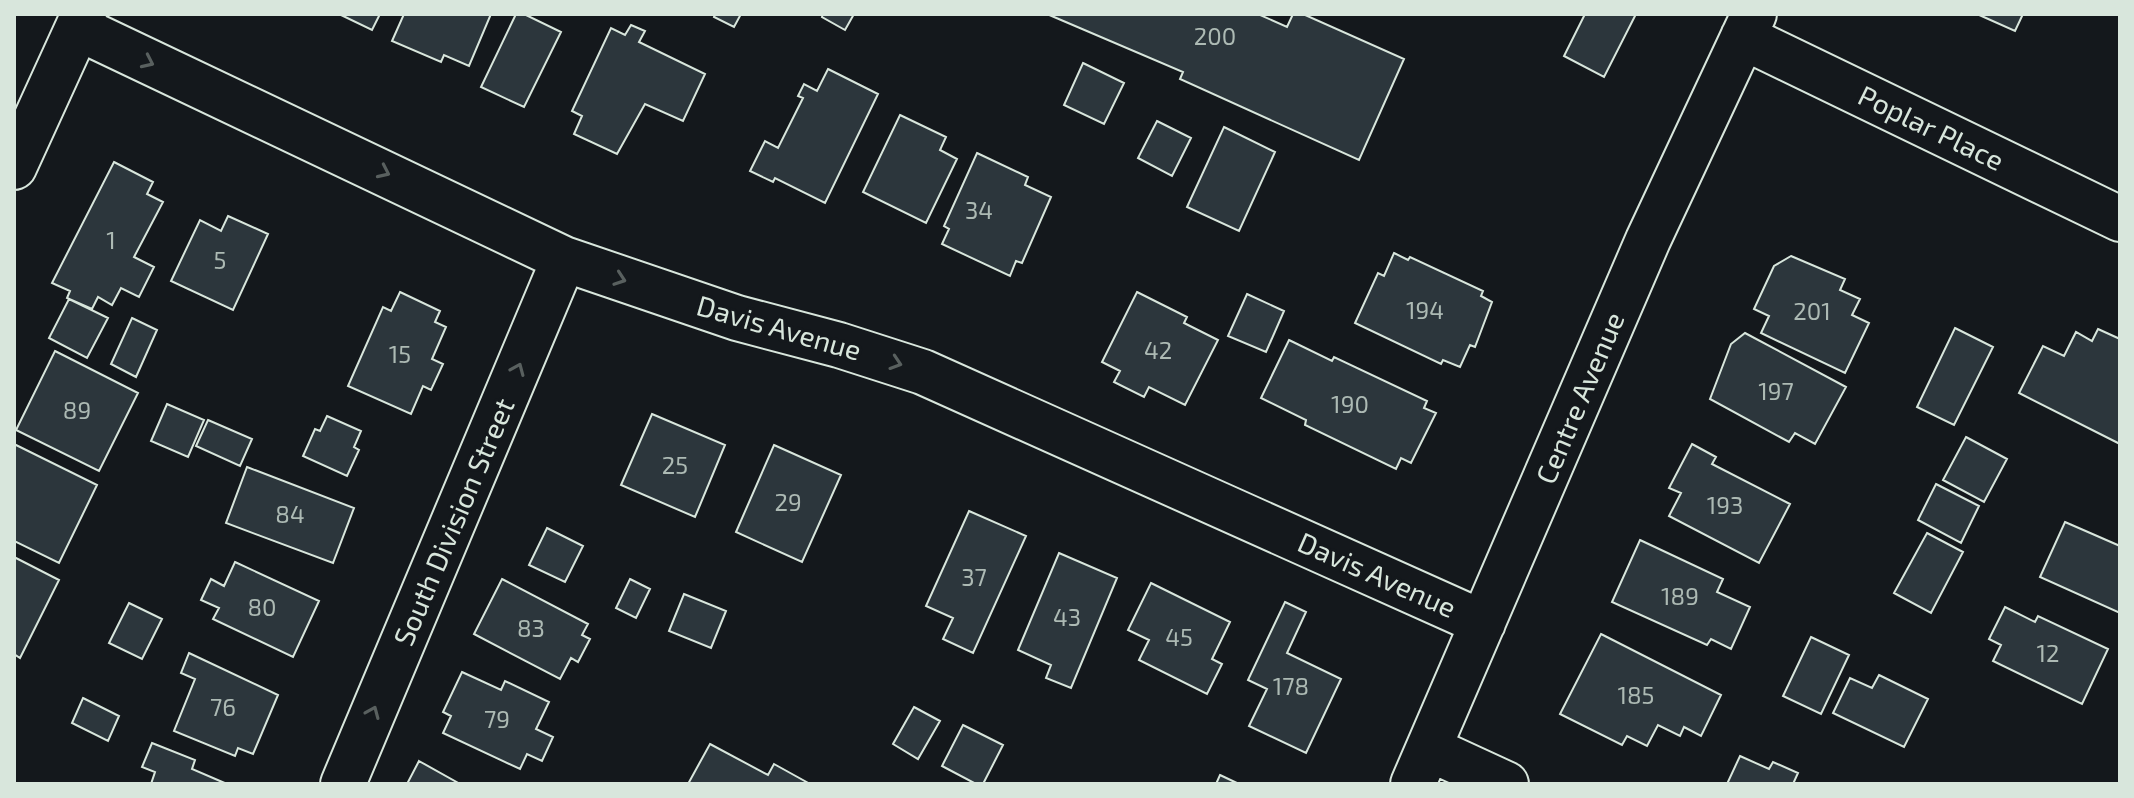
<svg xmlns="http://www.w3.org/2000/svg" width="2134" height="798" viewBox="0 0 2134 798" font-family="'Exo 2',sans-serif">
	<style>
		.building { fill: #2c363c; stroke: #d8e6dc; stroke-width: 2 }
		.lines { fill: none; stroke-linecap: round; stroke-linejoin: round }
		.minor-casing { stroke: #d8e6dc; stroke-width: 48 }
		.minor { stroke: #14181c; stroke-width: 44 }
		.oneway { stroke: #59605f }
		.labels { text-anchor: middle; stroke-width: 6; stroke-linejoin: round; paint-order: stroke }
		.number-label { font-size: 24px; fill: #adbab4 }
		.street-label { font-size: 28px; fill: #d8e6dc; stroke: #14181c }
	</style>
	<rect width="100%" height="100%" fill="#14181c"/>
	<!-- building -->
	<path class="building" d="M 339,14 L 380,14 L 372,30 Z
		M 404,14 L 491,14 L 469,66 L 444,55 L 441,62 L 392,41 Z
		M 516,14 L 524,14 L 561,32 L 524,107 L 481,87 Z
		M 715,14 L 741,14 L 734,27 L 714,17 Z
		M 823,14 L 854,14 L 845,30 L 822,17 Z
		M 1047,14 L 1258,14 L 1287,27 L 1293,14 L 1303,14 L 1404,59 L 1359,160 L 1180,79 L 1183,72 Z
		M 1585,14 L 1636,14 L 1604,77 L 1564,56 Z
		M 1977,14 L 2023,14 L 2015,31 Z
		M 631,25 L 645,31 L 639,42 L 705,74 L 683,121 L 645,104 L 617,154 L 574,134 L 582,116 L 572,111 L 611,28 L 625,35 Z
		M 1083,63 L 1124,83 L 1104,124 L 1064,105 Z
		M 828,69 L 878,94 L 825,203 L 775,178 L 773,182 L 750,171 L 765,141 L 778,148 L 803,98 L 798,96 L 804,84 L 817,91 Z
		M 900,115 L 946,137 L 940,150 L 957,159 L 926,223 L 863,192 Z
		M 1157,121 L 1191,138 L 1172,176 L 1138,158 Z
		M 1224,127 L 1275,152 L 1239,231 L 1187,207 Z
		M 977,153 L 1028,177 L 1025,185 L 1051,197 L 1022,263 L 1016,261 L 1010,276 L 942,244 L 949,229 L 944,226 Z
		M 114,162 L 153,182 L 147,194 L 163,202 L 134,257 L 154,267 L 139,297 L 121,288 L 112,305 L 98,297 L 92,309 L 67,298 L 70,291 L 52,283 Z
		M 228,216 L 268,234 L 233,310 L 171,281 L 200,220 L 221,231 Z
		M 1394,253 L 1408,260 L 1410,257 L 1483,291 L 1481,296 L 1492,302 L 1475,347 L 1470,345 L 1460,367 L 1443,360 L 1441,364 L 1355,323 L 1378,273 L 1384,276 Z
		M 1791,256 L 1845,279 L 1840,290 L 1860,299 L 1852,315 L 1869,323 L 1845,373 L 1761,333 L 1769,316 L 1754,309 L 1774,266 Z
		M 400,292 L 440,311 L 435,322 L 446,327 L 432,359 L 443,364 L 431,390 L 423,386 L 411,414 L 348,386 L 383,307 L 391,311 Z
		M 1137,292 L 1187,317 L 1184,323 L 1218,340 L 1185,405 L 1149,387 L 1144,397 L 1114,382 L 1120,371 L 1102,362 Z
		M 1247,294 L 1284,311 L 1266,352 L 1228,336 Z
		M 69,299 L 108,318 L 87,358 L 49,338 Z
		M 132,318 L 157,330 L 136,377 L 111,364 Z
		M 1955,328 L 1993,347 L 1954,425 L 1917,407 Z
		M 2098,329 L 2120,339 L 2120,444 L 2019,393 L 2043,346 L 2064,356 L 2076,332 L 2092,341 Z
		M 1745,333 L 1846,387 L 1815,444 L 1795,433 L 1789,442 L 1710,399 L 1731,344 Z
		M 1289,340 L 1332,361 L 1334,357 L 1427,401 L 1424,408 L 1436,413 L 1411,463 L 1401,458 L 1396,469 L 1305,425 L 1306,420 L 1261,398 Z
		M 55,351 L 138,393 L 99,471 L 16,430 Z
		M 167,404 L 204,420 L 188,457 L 151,441 Z
		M 652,414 L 725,445 L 695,517 L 621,485 Z
		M 327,416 L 361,431 L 354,447 L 359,450 L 347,476 L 303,456 L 315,429 L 320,431 Z
		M 208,420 L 252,439 L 240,466 L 196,446 Z
		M 1966,437 L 2007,459 L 1984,502 L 1943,480 Z
		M 14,444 L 97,485 L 59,563 L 14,541 Z
		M 1692,444 L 1716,457 L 1712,464 L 1790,504 L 1759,563 L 1669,516 L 1681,493 L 1669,488 Z
		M 774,445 L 841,475 L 802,562 L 736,532 Z
		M 247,467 L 354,508 L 333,563 L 226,523 Z
		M 1936,484 L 1979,506 L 1961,543 L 1918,520 Z
		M 969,511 L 1026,536 L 973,653 L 943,639 L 953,618 L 926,606 Z
		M 2065,522 L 2120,546 L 2120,613 L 2040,577 Z
		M 547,528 L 583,546 L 565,582 L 529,565 Z
		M 1927,533 L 1963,552 L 1931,613 L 1894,593 Z
		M 1640,540 L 1723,579 L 1717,592 L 1750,607 L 1731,649 L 1711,639 L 1707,645 L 1612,602 Z
		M 1059,553 L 1117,578 L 1071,688 L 1046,678 L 1051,665 L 1018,650 Z
		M 14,557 L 59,580 L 20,658 L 14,654 Z
		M 235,562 L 319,601 L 293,657 L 213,619 L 219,608 L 201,600 L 211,579 L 224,586 Z
		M 502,579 L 588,624 L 582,635 L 590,639 L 578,662 L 571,658 L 560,679 L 474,634 Z
		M 630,579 L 650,589 L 636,618 L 616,608 Z
		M 1151,583 L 1230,622 L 1212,659 L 1222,664 L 1207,694 L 1139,660 L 1149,640 L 1128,630 Z
		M 684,594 L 726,611 L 711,648 L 669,631 Z
		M 1285,602 L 1306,612 L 1287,653 L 1341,679 L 1306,753 L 1249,726 L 1267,689 L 1248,680 Z
		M 129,603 L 162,619 L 142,659 L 109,643 Z
		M 2005,607 L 2035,622 L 2038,616 L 2108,649 L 2082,704 L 1993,661 L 2001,645 L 1989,639 Z
		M 1601,634 L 1721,695 L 1701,736 L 1684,727 L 1680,736 L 1658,725 L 1647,746 L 1627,736 L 1622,745 L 1560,714 Z
		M 1811,637 L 1849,655 L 1821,714 L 1783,696 Z
		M 189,653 L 278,695 L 253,754 L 238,748 L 235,756 L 174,731 L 195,679 L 181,673 Z
		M 462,672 L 501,690 L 505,681 L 549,702 L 536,729 L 553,737 L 542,761 L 527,754 L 520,769 L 443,733 L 451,716 L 443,712 Z
		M 1879,675 L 1928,699 L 1904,747 L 1833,713 L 1850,678 L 1872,688 Z
		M 83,698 L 119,716 L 108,741 L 72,723 Z
		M 914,707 L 940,721 L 918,759 L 893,744 Z
		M 963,725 L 1003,745 L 983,784 L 976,784 L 942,766 Z
		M 152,743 L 195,760 L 192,769 L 227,784 L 151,784 L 155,772 L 142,767 Z
		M 710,744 L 768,775 L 774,764 L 810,784 L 688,784 Z
		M 1740,756 L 1769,769 L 1773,762 L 1798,773 L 1793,784 L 1727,784 Z
		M 419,761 L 460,784 L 407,784 Z
		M 1220,775 L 1239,784 L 1216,784 Z"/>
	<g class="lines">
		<!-- minor casing -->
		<g class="minor-casing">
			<path id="minor" d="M 78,28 L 564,259 L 737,318 L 839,345 L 923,372 L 1483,623
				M 1743,37 L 2120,219
				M 14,167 L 84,14
				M 1430,749 L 1506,784
				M 343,784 L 564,259
				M 1413,784 L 1648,240 L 1754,14"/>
		</g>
		<!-- minor -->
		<use href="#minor" class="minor"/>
	</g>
	<!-- one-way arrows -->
	<defs><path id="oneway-chevron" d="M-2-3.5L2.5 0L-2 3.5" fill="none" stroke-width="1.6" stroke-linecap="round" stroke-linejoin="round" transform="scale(2)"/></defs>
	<g class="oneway">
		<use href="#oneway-chevron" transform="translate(148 62) rotate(25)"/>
		<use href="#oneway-chevron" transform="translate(384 172) rotate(25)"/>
		<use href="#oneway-chevron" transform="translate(620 279) rotate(19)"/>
		<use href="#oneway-chevron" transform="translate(896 363) rotate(18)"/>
		<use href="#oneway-chevron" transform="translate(518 369) rotate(-67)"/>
		<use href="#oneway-chevron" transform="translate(373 712) rotate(-67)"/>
	</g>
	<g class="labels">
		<!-- number labels -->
		<g class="number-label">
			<text x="1215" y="45">200</text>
			<text x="979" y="219">34</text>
			<text x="111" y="249">1</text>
			<text x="220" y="269">5</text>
			<text x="1425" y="319">194</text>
			<text x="1812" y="320">201</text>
			<text x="1158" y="359">42</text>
			<text x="400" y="363">15</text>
			<text x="1776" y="400">197</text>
			<text x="1350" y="413">190</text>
			<text x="77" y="419">89</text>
			<text x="675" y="474">25</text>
			<text x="788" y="511">29</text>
			<text x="1725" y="514">193</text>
			<text x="290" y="523">84</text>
			<text x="974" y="586">37</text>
			<text x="1680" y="605">189</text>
			<text x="262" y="616">80</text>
			<text x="1067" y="626">43</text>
			<text x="531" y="637">83</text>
			<text x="1179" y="646">45</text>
			<text x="2048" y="662">12</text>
			<text x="1291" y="695">178</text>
			<text x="1636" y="704">185</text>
			<text x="223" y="716">76</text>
			<text x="497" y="728">79</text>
		</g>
		<!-- street labels -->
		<g class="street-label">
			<text transform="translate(1931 128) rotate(26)" y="10">Poplar Place</text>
			<text transform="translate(779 328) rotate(16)" y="10">Davis Avenue</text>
			<text transform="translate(1580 398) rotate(-67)" y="10">Centre Avenue</text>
			<text transform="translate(454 522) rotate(-67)" y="10">South Division Street</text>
			<text transform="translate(1377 575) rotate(24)" y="10">Davis Avenue</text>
		</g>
	</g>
	<!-- border -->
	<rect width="2134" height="798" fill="none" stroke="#d8e6dc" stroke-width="32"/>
</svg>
